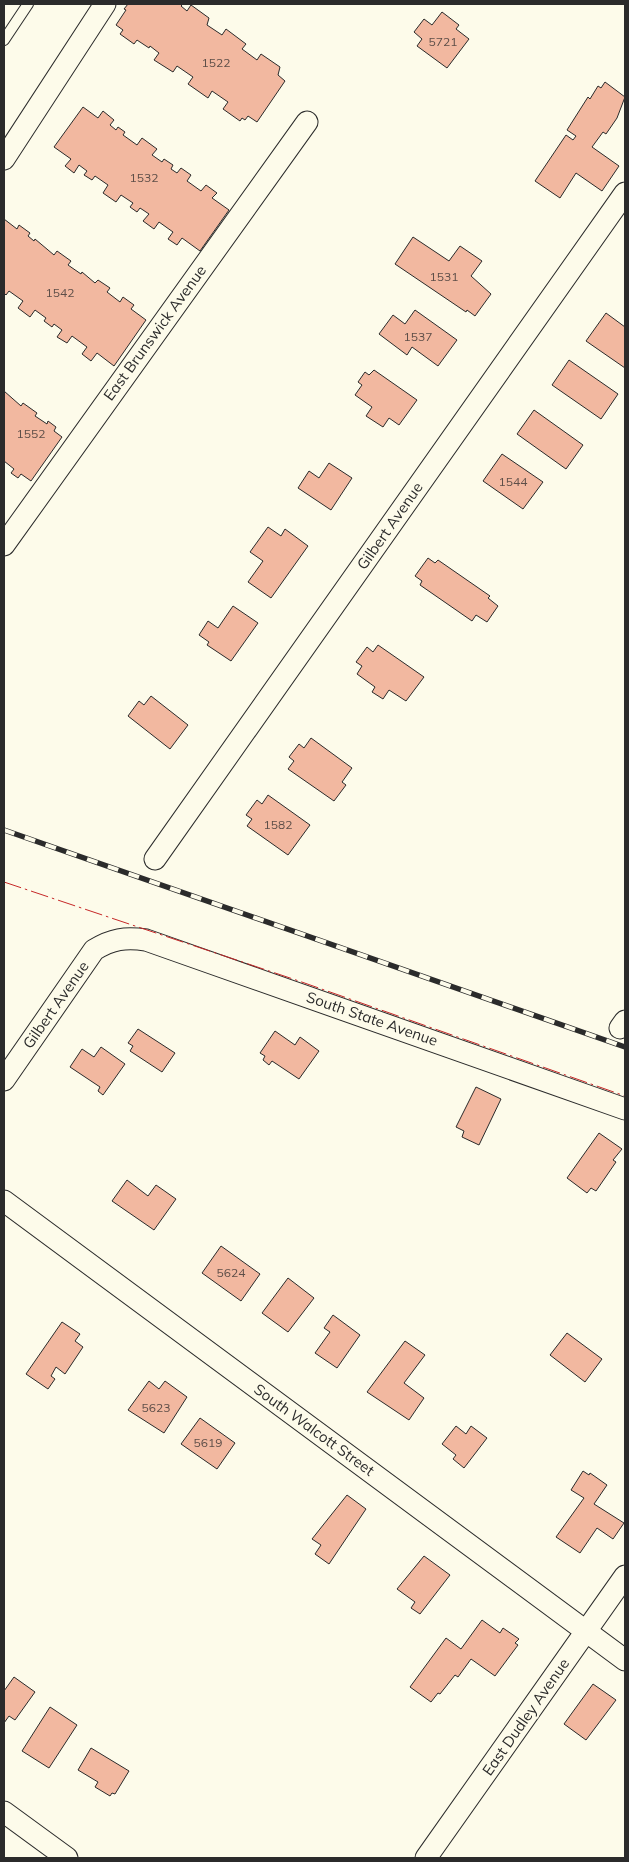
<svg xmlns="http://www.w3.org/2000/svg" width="629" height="1862" viewBox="0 0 629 1862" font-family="Mulish,sans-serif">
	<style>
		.building { fill: #f2b8a0; stroke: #2b2b2b }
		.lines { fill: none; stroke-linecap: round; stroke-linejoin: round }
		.lane-casing { stroke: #2b2b2b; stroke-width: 12 }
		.street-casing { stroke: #2b2b2b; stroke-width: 23 }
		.lane { stroke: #fdfbea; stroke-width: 10 }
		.street { stroke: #fdfbea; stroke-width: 21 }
		.rail-casing { stroke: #2b2b2b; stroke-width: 5.5 }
		.rail { stroke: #fdfbea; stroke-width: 4; stroke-dasharray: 11; stroke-linecap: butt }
		.power { stroke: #c62828; stroke-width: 1; stroke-dasharray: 18 4 2.5 4; stroke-linecap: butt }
		.labels { text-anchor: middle; stroke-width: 4; stroke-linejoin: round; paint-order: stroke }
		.number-label { font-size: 12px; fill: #5d4e48 }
		.street-label { font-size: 15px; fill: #2b2b2b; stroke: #fdfbea }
	</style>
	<rect width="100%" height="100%" fill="#fdfbea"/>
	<!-- building -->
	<path class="building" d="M 128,4 L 183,4 L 181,6 L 187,11 L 191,5 L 209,18 L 207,25 L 222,35 L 226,29 L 246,44 L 242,49 L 257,60 L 261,54 L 280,67 L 278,75 L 285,81 L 257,122 L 248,116 L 245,120 L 242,118 L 240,121 L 223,109 L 228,102 L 212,91 L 208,98 L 188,84 L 193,77 L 177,66 L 173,72 L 154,60 L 159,53 L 150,46 L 149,48 L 137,40 L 134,44 L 120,34 L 123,30 L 116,25 L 126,10 L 124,9 Z
		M 442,12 L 459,25 L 456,29 L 469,39 L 447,68 L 417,46 L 422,39 L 414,32 L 424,19 L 432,25 Z
		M 605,82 L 625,97 L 617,118 L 606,134 L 603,132 L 592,147 L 619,166 L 602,191 L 576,173 L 560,198 L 535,181 L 566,135 L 573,140 L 576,136 L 567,130 L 588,97 L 590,99 L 598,86 L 601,88 Z
		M 83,107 L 98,118 L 103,111 L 114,120 L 110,125 L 116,130 L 118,127 L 125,132 L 123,135 L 137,145 L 142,138 L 157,149 L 152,155 L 162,162 L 164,159 L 173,165 L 171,169 L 177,173 L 181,168 L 191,175 L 187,181 L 201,191 L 206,185 L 217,193 L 212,198 L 229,210 L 200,251 L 182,238 L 177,245 L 168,239 L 173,232 L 159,222 L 154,229 L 143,221 L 149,214 L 140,208 L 137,212 L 130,207 L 133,203 L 121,195 L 116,202 L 103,193 L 108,185 L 95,176 L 92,180 L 84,175 L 87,171 L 79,165 L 74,173 L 65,166 L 71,159 L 54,147 Z
		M 4,219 L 17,229 L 19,225 L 30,233 L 28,236 L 34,241 L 35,239 L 54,255 L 57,251 L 71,261 L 68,265 L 81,274 L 82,272 L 95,283 L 98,280 L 110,288 L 107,292 L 120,302 L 123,297 L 134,305 L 131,309 L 146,320 L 114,366 L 97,353 L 91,361 L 82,354 L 87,347 L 72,336 L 67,343 L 57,337 L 62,330 L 54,324 L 52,327 L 44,321 L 46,318 L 35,310 L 30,317 L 18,308 L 23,301 L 9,291 L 6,295 L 4,293 Z
		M 413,237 L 449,261 L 460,246 L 482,261 L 471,276 L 491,294 L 475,316 L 467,310 L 466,312 L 395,264 Z
		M 415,310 L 457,340 L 438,366 L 412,347 L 407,355 L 379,334 L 393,315 L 405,324 Z
		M 606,313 L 625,327 L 625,368 L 586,341 Z
		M 569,360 L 618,394 L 601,419 L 552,385 Z
		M 374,370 L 417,400 L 399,425 L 389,418 L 383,427 L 366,416 L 372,407 L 355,395 L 362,385 L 358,382 L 365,372 L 369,375 Z
		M 4,391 L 21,406 L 23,403 L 37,413 L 35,416 L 47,424 L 48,421 L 56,427 L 54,431 L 62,437 L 31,481 L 21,474 L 18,478 L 11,473 L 14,469 L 4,461 Z
		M 534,410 L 583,445 L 566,469 L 517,434 Z
		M 502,454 L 543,482 L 523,509 L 483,481 Z
		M 329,463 L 352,478 L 331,510 L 298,488 L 309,471 L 319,478 Z
		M 268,527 L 281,536 L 285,529 L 308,546 L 271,598 L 248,582 L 263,561 L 250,552 Z
		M 428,558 L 435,563 L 438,560 L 490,596 L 488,598 L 498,606 L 487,622 L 476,615 L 472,621 L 420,585 L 422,581 L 415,576 Z
		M 233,606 L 258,623 L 231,661 L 207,645 L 209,642 L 199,635 L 208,621 L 218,628 Z
		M 378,645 L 424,677 L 406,701 L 389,690 L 383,699 L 372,692 L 375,687 L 357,674 L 362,666 L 356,662 L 367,647 L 373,652 Z
		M 151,696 L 188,725 L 170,749 L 128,716 L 139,701 L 144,705 Z
		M 311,738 L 352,768 L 342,782 L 346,785 L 334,801 L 288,769 L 294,761 L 289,757 L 299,744 L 304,748 Z
		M 268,795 L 310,825 L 288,855 L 247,826 L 252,819 L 246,815 L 257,800 L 262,804 Z
		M 138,1029 L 175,1053 L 162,1072 L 130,1051 L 133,1046 L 128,1043 Z
		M 275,1031 L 295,1045 L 300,1037 L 319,1051 L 299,1079 L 272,1061 L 269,1065 L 263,1060 L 265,1056 L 260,1053 Z
		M 101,1047 L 125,1064 L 103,1095 L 98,1091 L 100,1087 L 70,1067 L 82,1049 L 94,1057 Z
		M 476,1087 L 501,1099 L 479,1145 L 462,1137 L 464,1131 L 456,1127 Z
		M 599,1133 L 622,1149 L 613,1160 L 616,1162 L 596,1191 L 591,1188 L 587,1193 L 567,1178 Z
		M 127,1180 L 148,1196 L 156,1185 L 176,1199 L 154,1230 L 112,1201 Z
		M 221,1246 L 260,1274 L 241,1301 L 202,1273 Z
		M 288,1278 L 314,1298 L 288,1332 L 262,1313 Z
		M 333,1315 L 360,1335 L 337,1368 L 315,1353 L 330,1332 L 324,1328 Z
		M 62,1322 L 80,1334 L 75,1341 L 83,1347 L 65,1374 L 56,1367 L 51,1376 L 55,1379 L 48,1389 L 26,1374 Z
		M 567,1333 L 602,1359 L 585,1382 L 550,1355 Z
		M 405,1341 L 425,1355 L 404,1383 L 424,1398 L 409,1420 L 367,1392 Z
		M 149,1381 L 159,1389 L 165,1381 L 187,1397 L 164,1433 L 128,1410 Z
		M 200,1418 L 235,1443 L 217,1469 L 181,1444 Z
		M 456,1426 L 466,1434 L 471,1426 L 487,1438 L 464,1468 L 453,1459 L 456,1455 L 442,1444 Z
		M 583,1471 L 589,1475 L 590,1473 L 607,1485 L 594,1504 L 624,1523 L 613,1539 L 597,1528 L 580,1553 L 556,1537 L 584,1498 L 571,1490 Z
		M 347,1495 L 366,1509 L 329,1564 L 315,1554 L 321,1545 L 312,1539 Z
		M 424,1556 L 450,1575 L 420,1614 L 411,1608 L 415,1602 L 397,1589 Z
		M 482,1620 L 500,1633 L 503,1628 L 519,1639 L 515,1643 L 518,1645 L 495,1676 L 471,1659 L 458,1677 L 455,1675 L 440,1694 L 438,1693 L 431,1702 L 410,1687 L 446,1638 L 461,1649 Z
		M 14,1677 L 35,1692 L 15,1720 L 9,1716 L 4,1723 L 4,1691 Z
		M 593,1684 L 616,1700 L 586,1740 L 564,1724 Z
		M 50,1707 L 77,1725 L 49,1768 L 22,1751 Z
		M 91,1748 L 129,1771 L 115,1794 L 112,1793 L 110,1796 L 95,1787 L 98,1782 L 78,1770 Z"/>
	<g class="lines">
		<!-- lane casing -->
		<g class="lane-casing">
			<path id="lane" d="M 4,40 L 28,4"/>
		</g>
		<!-- street casing -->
		<g class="street-casing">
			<path id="street" d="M 4,159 L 105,4
				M 4,545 L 307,122
				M 155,859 L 625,193
				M 620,1028 L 625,1021
				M 4,1080 L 94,950 C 112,939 125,937 146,940 L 625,1109
				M 4,1201 L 625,1660
				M 4,1812 L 67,1858
				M 426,1858 L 625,1576"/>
		</g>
		<!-- lane -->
		<use href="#lane" class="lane"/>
		<!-- street -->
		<use href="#street" class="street"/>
		<!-- rail casing -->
		<g class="rail-casing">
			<path id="rail" d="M 4,830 L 625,1047"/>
		</g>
		<!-- rail -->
		<use href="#rail" class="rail"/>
		<!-- power -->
		<path class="power" d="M 4,882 L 296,980 L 625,1096"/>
	</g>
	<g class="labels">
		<!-- number labels -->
		<g class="number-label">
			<text x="443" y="46">5721</text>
			<text x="216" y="67">1522</text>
			<text x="144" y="182">1532</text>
			<text x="444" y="281">1531</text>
			<text x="60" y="297">1542</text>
			<text x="418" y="341">1537</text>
			<text x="31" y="438">1552</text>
			<text x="513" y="486">1544</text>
			<text x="278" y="829">1582</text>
			<text x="231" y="1277">5624</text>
			<text x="156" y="1412">5623</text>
			<text x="208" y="1447">5619</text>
		</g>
		<!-- street labels -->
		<g class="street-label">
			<text transform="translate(155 333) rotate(-54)" y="5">East Brunswick Avenue</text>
			<text transform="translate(390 526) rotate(-55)" y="5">Gilbert Avenue</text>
			<text transform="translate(56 1005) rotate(-55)" y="5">Gilbert Avenue</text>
			<text transform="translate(372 1019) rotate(19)" y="5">South State Avenue</text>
			<text transform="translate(314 1430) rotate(36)" y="5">South Walcott Street</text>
			<text transform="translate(526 1717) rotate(-55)" y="5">East Dudley Avenue</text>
		</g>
	</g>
	<!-- border -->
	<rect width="629" height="1862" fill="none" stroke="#2b2b2b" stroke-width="10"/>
</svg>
